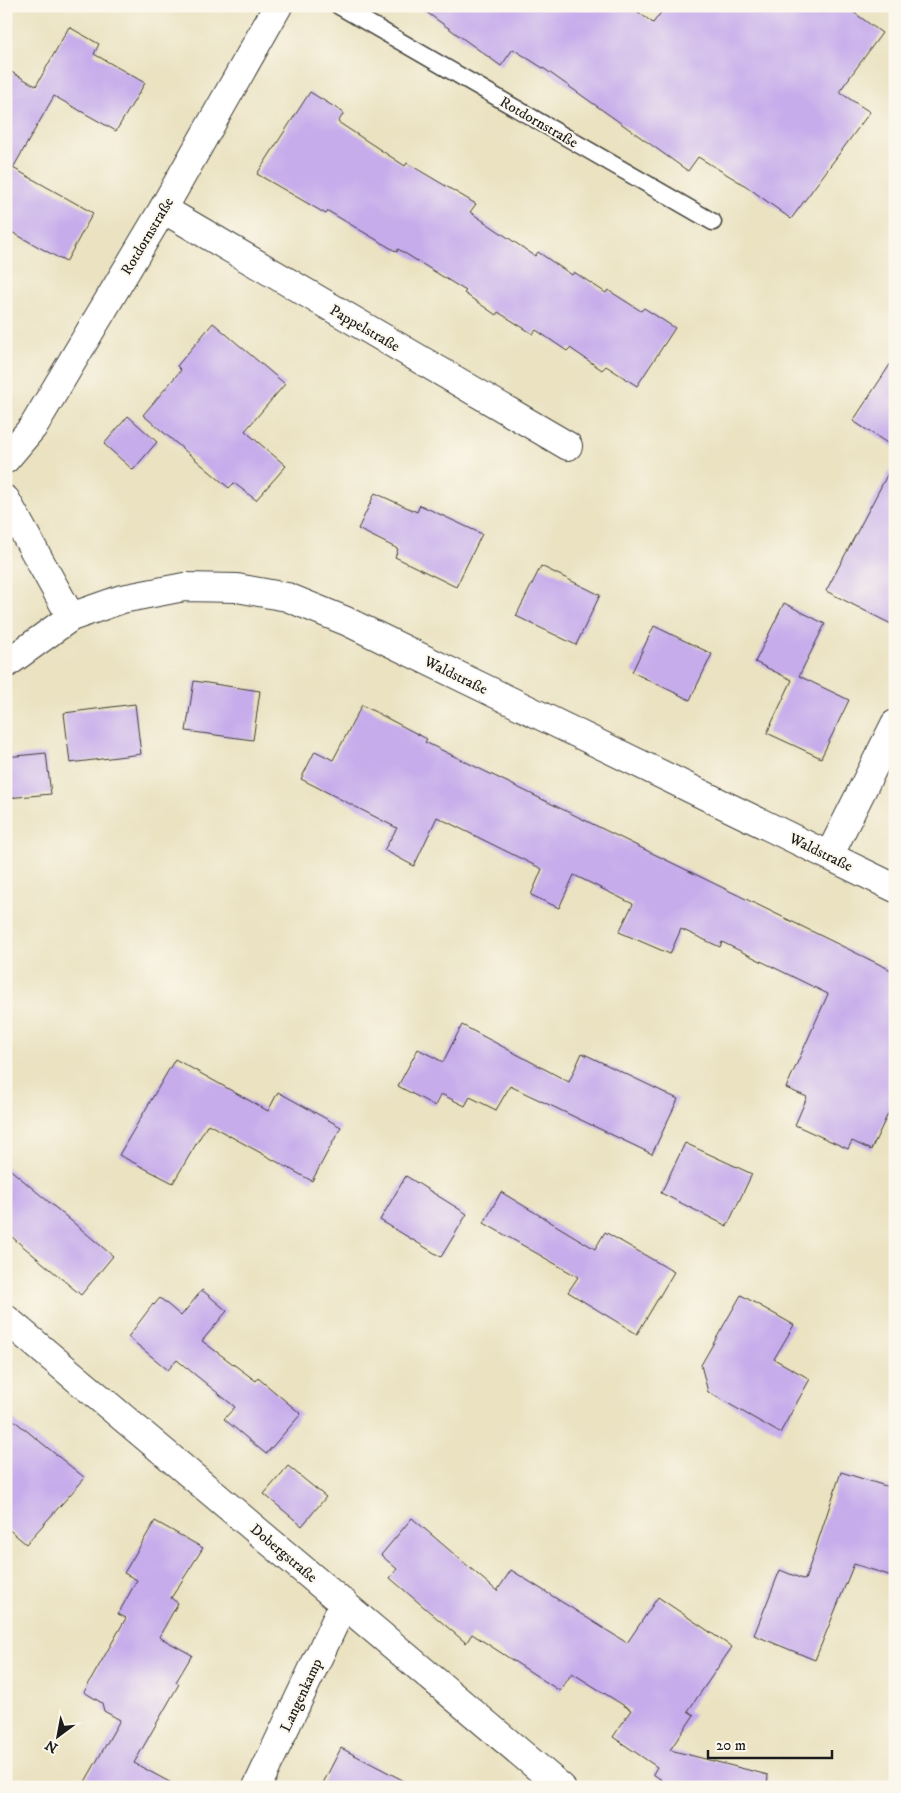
<svg xmlns="http://www.w3.org/2000/svg" width="901" height="1793" viewBox="0 0 901 1793" font-family="'IM FELL DW Pica',serif">
	<style>
		.building { fill: #c6aceb }
		.lines { fill: none; stroke-linecap: round; stroke-linejoin: round }
		.service-casing { stroke: #3b3a35; stroke-width: 19 }
		.minor-casing { stroke: #3b3a35; stroke-width: 30 }
		.tertiary-casing { stroke: #3b3a35; stroke-width: 30 }
		.service { stroke: #fff; stroke-width: 16 }
		.minor { stroke: #fff; stroke-width: 28 }
		.tertiary { stroke: #fff; stroke-width: 28 }
		.labels { text-anchor: middle; stroke-width: 4; stroke-linejoin: round; paint-order: stroke }
		.street-label { font-size: 15px; fill: #1c1c1c; stroke: #fbf7ec }
	</style>
	<rect width="100%" height="100%" fill="#fbf7ec"/>
	<filter id="ink" filterUnits="userSpaceOnUse"><feTurbulence type="fractalNoise" baseFrequency=".02" numOctaves="2"/><feDisplacementMap in="SourceGraphic" scale="10" xChannelSelector="R" yChannelSelector="G"/><feConvolveMatrix kernelMatrix="1 2 1 2 8 2 1 2 1" color-interpolation-filters="sRGB"/></filter>
	<filter id="wash" filterUnits="userSpaceOnUse"><feTurbulence type="fractalNoise" baseFrequency=".0096" numOctaves="4" result="noise"/><feDisplacementMap in="SourceGraphic" scale="20" xChannelSelector="R" yChannelSelector="G"/><feGaussianBlur stdDeviation="1.12" result="paint"/><feColorMatrix in="noise" values="0 0 0 0 0 0 0 0 0 0 0 0 0 0 0 0 0 1.4 0 .05"/><feComposite in="paint" operator="in"/></filter>
	<g filter="url(#wash)">
		<rect width="100%" height="100%" fill="#eae2c1"/>
		<g id="blocks">
			<!-- building -->
			<path class="building" d="M 418,6 L 630,6 L 653,23 L 666,6 L 845,6 L 882,33 L 839,92 L 870,112 L 791,219 L 746,186 L 698,157 L 688,171 L 546,70 L 513,49 L 501,66 Z
				M 69,27 L 99,44 L 94,54 L 145,83 L 116,131 L 54,96 L 13,168 L 93,213 L 66,262 L 6,229 L 6,69 L 36,86 Z
				M 310,92 L 344,113 L 338,122 L 405,166 L 407,163 L 476,204 L 470,212 L 535,256 L 538,252 L 572,275 L 574,272 L 606,293 L 608,290 L 641,311 L 644,308 L 675,328 L 637,386 L 606,366 L 602,370 L 570,348 L 567,351 L 536,330 L 533,334 L 498,312 L 496,315 L 464,293 L 466,291 L 398,249 L 397,252 L 328,211 L 326,214 L 257,174 Z
				M 213,323 L 285,384 L 245,431 L 286,466 L 256,500 L 234,483 L 229,488 L 143,415 L 181,370 L 177,366 Z
				M 895,357 L 895,448 L 853,421 Z
				M 128,416 L 157,442 L 133,470 L 104,444 Z
				M 895,460 L 895,626 L 826,591 Z
				M 375,493 L 417,512 L 420,505 L 482,534 L 456,587 L 395,557 L 398,549 L 358,529 Z
				M 541,566 L 600,595 L 576,645 L 516,616 Z
				M 784,603 L 825,624 L 799,676 L 849,700 L 821,758 L 767,733 L 792,680 L 755,662 Z
				M 654,626 L 712,654 L 690,700 L 632,672 Z
				M 194,681 L 260,691 L 253,740 L 186,731 Z
				M 135,704 L 141,754 L 70,763 L 64,713 Z
				M 362,705 L 427,739 L 425,742 L 895,972 L 895,1099 L 871,1150 L 852,1141 L 848,1149 L 795,1125 L 807,1097 L 786,1088 L 828,994 L 722,942 L 720,947 L 681,929 L 670,954 L 619,932 L 633,904 L 574,875 L 559,908 L 531,895 L 542,869 L 437,817 L 414,866 L 384,850 L 397,828 L 301,779 L 315,751 L 333,760 Z
				M 46,753 L 51,794 L 7,798 L 6,757 Z
				M 462,1025 L 569,1082 L 582,1053 L 678,1099 L 652,1154 L 510,1086 L 496,1110 L 470,1097 L 465,1106 L 441,1094 L 435,1106 L 398,1086 L 418,1049 L 443,1062 Z
				M 175,1059 L 268,1111 L 278,1092 L 341,1127 L 312,1181 L 208,1124 L 173,1183 L 119,1155 Z
				M 685,1143 L 752,1174 L 727,1226 L 661,1193 Z
				M 6,1166 L 113,1256 L 81,1295 L 6,1232 Z
				M 406,1176 L 467,1214 L 441,1257 L 380,1220 Z
				M 501,1192 L 595,1249 L 605,1232 L 674,1272 L 637,1334 L 568,1292 L 578,1277 L 484,1223 Z
				M 202,1290 L 227,1311 L 202,1341 L 256,1381 L 258,1378 L 301,1414 L 266,1454 L 224,1419 L 235,1407 L 177,1360 L 168,1370 L 128,1337 L 153,1304 L 154,1305 L 160,1298 L 181,1316 Z
				M 741,1295 L 794,1325 L 774,1359 L 810,1379 L 780,1433 L 708,1392 L 701,1365 Z
				M 6,1414 L 85,1478 L 26,1544 L 6,1527 Z
				M 288,1466 L 326,1497 L 302,1526 L 264,1494 Z
				M 841,1472 L 895,1489 L 895,1577 L 854,1564 L 815,1660 L 754,1635 L 780,1570 L 805,1580 Z
				M 412,1518 L 497,1591 L 511,1570 L 627,1643 L 658,1597 L 732,1647 L 688,1711 L 694,1715 L 670,1750 L 768,1775 L 767,1787 L 672,1787 L 653,1774 L 657,1767 L 613,1737 L 631,1710 L 572,1673 L 560,1691 L 472,1634 L 466,1643 L 390,1578 L 397,1569 L 381,1555 Z
				M 155,1521 L 203,1548 L 171,1598 L 178,1603 L 159,1637 L 192,1655 L 176,1682 L 179,1684 L 134,1763 L 179,1787 L 82,1787 L 120,1720 L 104,1711 L 102,1703 L 84,1692 L 126,1618 L 118,1614 L 137,1580 L 124,1573 Z
				M 341,1748 L 416,1787 L 321,1787 Z"/>
		</g>
	</g>
	<g filter="url(#ink)">
		<use href="#blocks" fill-opacity="0" stroke="#3b3a35" stroke-width="1"/>
		<g class="lines">
			<!-- service casing -->
			<g class="service-casing">
				<path id="service" d="M 339,6 L 713,222"/>
			</g>
			<!-- minor casing -->
			<g class="minor-casing">
				<path id="minor" d="M 163,209 L 568,446
					M 6,459 L 33,427 L 163,209 L 278,6
					M 6,500 L 71,617
					M 6,664 L 71,617 L 122,599 L 184,587 L 237,588 L 287,597 L 346,621 L 895,888
					M 829,856 L 895,724
					M 257,1787 L 344,1603"/>
			</g>
			<!-- tertiary casing -->
			<g class="tertiary-casing">
				<path id="tertiary" d="M 6,1319 L 561,1787"/>
			</g>
			<!-- service -->
			<use href="#service" class="service"/>
			<!-- minor -->
			<use href="#minor" class="minor"/>
			<!-- tertiary -->
			<use href="#tertiary" class="tertiary"/>
		</g>
	</g>
	<g class="labels">
		<!-- street labels -->
		<g class="street-label">
			<text transform="translate(539 122) rotate(30)" y="5">Rotdornstraße</text>
			<text transform="translate(147 236) rotate(-59)" y="5">Rotdornstraße</text>
			<text transform="translate(365 328) rotate(30)" y="5">Pappelstraße</text>
			<text transform="translate(456 675) rotate(26)" y="5">Waldstraße</text>
			<text transform="translate(821 852) rotate(26)" y="5">Waldstraße</text>
			<text transform="translate(284 1553) rotate(40)" y="5">Dobergstraße</text>
			<text transform="translate(301 1695) rotate(-65)" y="5">Langenkamp</text>
		</g>
	</g>
	<!-- margin -->
	<rect width="901" height="1793" fill="none" stroke="#fbf7ec" stroke-width="25"/>
	<!-- north arrow -->
	<g transform="translate(58 1736) rotate(212)" stroke="#fbf7ec" stroke-width="4" paint-order="stroke">
	<path d="M0-4L9 19L0 12L-9 19Z" fill="#1c1c1c"/>
	<text y="-8" font-size="14" font-weight="bold" text-anchor="middle" fill="#1c1c1c">N</text>
	</g>
	<!-- scale -->
	<path d="M708 1750v8h124v-8" fill="none" stroke="#1c1c1c" stroke-width="2.5"/>
	<text x="716" y="1750" font-size="15" fill="#1c1c1c" stroke="#fbf7ec" stroke-width="4" paint-order="stroke">20 m</text>
</svg>
